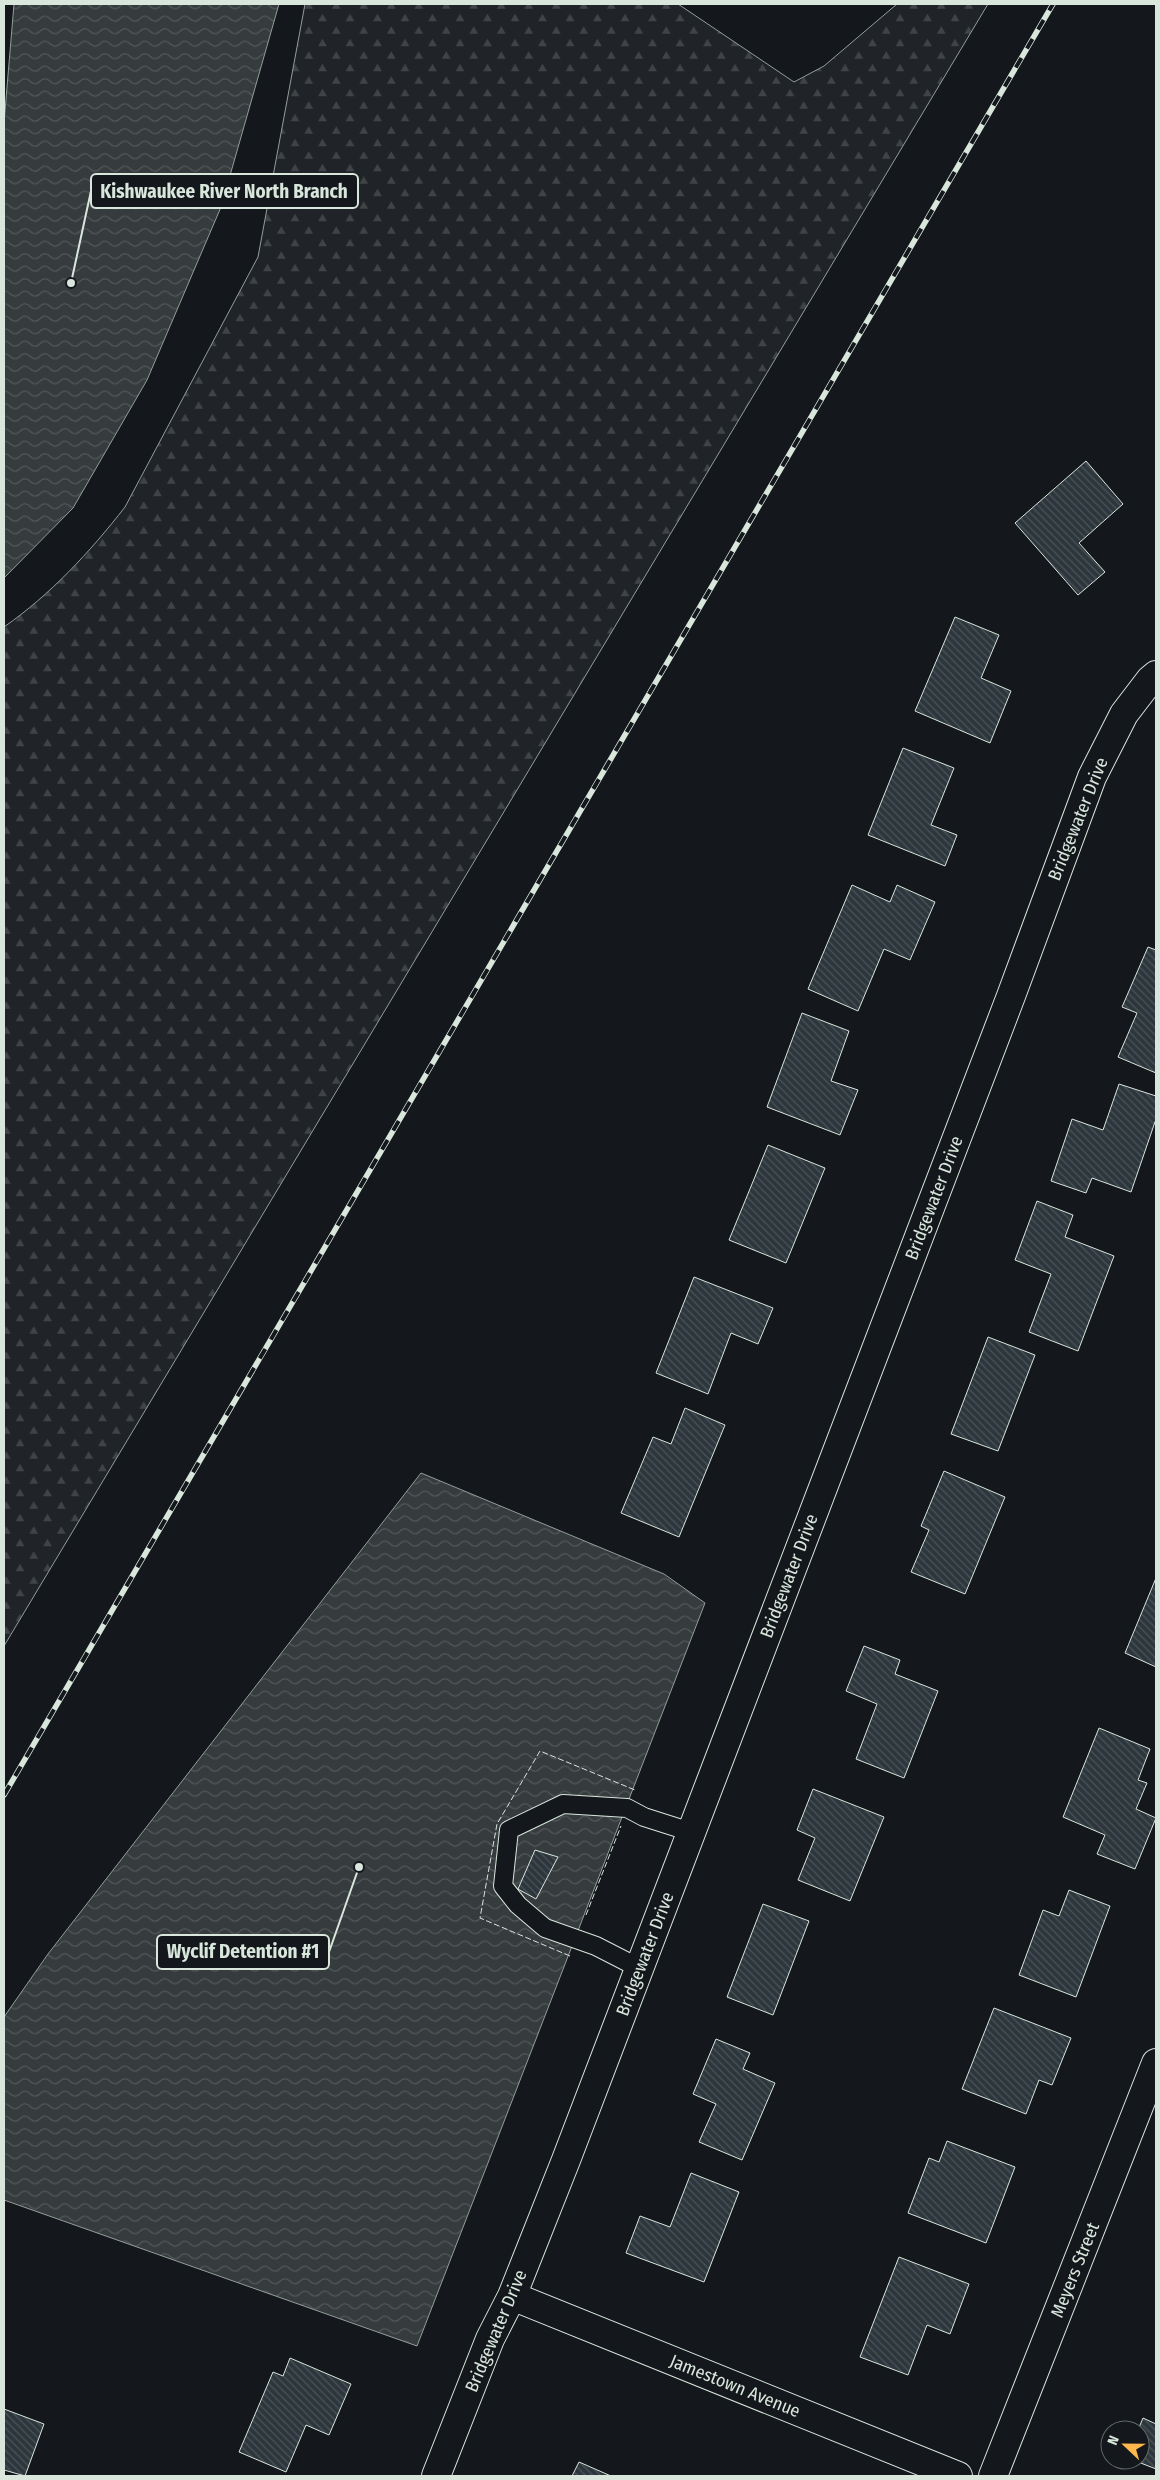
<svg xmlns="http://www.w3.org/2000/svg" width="1160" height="2480" viewBox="0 0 1160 2480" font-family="'Fira Sans Condensed',sans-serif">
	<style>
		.forest { fill: url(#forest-firs); stroke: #939e99 }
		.water { fill: url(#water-waves); stroke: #939e99 }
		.building { fill: url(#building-back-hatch); stroke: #d8e6dc }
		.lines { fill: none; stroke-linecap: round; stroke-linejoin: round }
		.lane-casing { stroke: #d8e6dc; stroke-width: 20 }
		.street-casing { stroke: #d8e6dc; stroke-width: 30 }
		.lane { stroke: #14181c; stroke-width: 18 }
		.street { stroke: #14181c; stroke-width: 28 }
		.rail-casing { stroke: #d8e6dc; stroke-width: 5.5 }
		.rail { stroke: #14181c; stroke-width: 4; stroke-dasharray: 11; stroke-linecap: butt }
		.fence { stroke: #d8e6dc; stroke-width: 1; stroke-dasharray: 6 2.5; stroke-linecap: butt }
		.labels { text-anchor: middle; stroke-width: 4; stroke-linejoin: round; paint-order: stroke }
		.street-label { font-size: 18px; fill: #d8e6dc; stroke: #14181c }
		.leader { fill: none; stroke: #d8e6dc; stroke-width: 2 }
		.callout-dot { fill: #d8e6dc; stroke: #14181c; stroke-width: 2 }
		.callout { fill: #14181c; stroke: #d8e6dc; stroke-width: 2 }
		.callout-label { font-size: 19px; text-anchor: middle; font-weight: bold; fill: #d8e6dc }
	</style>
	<defs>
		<pattern id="forest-firs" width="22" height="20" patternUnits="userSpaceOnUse" patternTransform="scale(1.25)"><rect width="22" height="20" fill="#202428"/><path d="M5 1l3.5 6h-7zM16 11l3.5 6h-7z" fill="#404447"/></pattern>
		<pattern id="water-waves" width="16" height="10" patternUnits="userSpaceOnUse" patternTransform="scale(1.25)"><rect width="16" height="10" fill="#363b3e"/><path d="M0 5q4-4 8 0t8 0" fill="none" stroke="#525759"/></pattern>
		<pattern id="building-back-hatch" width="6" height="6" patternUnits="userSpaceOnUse" patternTransform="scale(1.25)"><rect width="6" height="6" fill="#2c363c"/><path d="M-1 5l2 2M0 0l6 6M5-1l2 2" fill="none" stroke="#4a5358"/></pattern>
	</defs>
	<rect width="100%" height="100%" fill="#14181c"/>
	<!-- forest -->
	<path class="forest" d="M 305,4 L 678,4 L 794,82 L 824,66 L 897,4 L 988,4 L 4,1646 L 4,627 C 50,595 90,552 125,507 L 258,257 Z"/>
	<!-- water -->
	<path class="water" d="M 14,4 L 279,4 L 221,207 L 147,380 L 73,508 L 4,578 L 4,123 Z
		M 421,1473 L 664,1574 L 705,1603 L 417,2346 L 4,2200 L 4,2017 L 48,1954 Z"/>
	<!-- building -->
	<path class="building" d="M 1086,461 L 1123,504 L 1079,543 L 1105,572 L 1078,595 L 1015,523 Z
		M 955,617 L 999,635 L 981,678 L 1011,691 L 990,743 L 915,711 Z
		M 903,748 L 954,768 L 931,825 L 957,835 L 945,866 L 868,835 Z
		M 852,885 L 890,902 L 897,885 L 935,902 L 910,960 L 884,949 L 858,1011 L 808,989 Z
		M 1148,947 L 1156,950 L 1156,1073 L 1118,1057 L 1137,1013 L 1122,1007 Z
		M 802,1013 L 849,1031 L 831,1081 L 858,1090 L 840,1135 L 767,1107 Z
		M 1119,1084 L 1156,1096 L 1156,1119 L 1131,1192 L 1092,1178 L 1086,1193 L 1051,1181 L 1072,1119 L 1103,1130 Z
		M 768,1145 L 825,1168 L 786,1263 L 729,1240 Z
		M 1037,1201 L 1073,1215 L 1065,1237 L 1114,1256 L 1078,1351 L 1029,1332 L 1051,1274 L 1015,1260 Z
		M 694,1277 L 773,1308 L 758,1344 L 731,1333 L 708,1394 L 656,1373 Z
		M 988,1337 L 1035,1355 L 998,1451 L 951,1434 Z
		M 685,1408 L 725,1425 L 679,1537 L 621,1513 L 653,1437 L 671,1444 Z
		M 944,1471 L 1005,1497 L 965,1594 L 911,1572 L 929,1530 L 921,1526 Z
		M 1156,1578 L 1156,1667 L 1125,1653 Z
		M 864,1646 L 900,1660 L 895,1674 L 938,1691 L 904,1778 L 856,1759 L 877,1704 L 846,1691 Z
		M 1099,1728 L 1150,1749 L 1138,1780 L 1147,1783 L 1136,1809 L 1156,1818 L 1135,1869 L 1097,1854 L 1105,1835 L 1063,1817 Z
		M 813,1789 L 884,1817 L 850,1901 L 798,1880 L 815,1838 L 797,1830 Z
		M 535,1850 L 558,1857 L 536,1899 L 518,1889 Z
		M 1069,1890 L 1110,1906 L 1076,1997 L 1019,1975 L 1043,1910 L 1059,1916 Z
		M 763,1904 L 809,1921 L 773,2015 L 727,1997 Z
		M 994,2008 L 1071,2038 L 1052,2085 L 1039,2080 L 1026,2114 L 962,2089 Z
		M 716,2039 L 750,2053 L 743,2069 L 775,2083 L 742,2160 L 699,2142 L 716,2104 L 693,2094 Z
		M 947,2141 L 1015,2167 L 986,2243 L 908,2213 L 929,2158 L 939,2162 Z
		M 691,2173 L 739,2192 L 704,2282 L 626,2253 L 640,2216 L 670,2227 Z
		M 899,2257 L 969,2284 L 950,2334 L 927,2325 L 908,2375 L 860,2357 Z
		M 290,2358 L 351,2384 L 329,2435 L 306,2425 L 286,2472 L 239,2452 L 273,2372 L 283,2376 Z
		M 4,2409 L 44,2424 L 25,2476 L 4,2470 Z
		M 1143,2418 L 1156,2424 L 1156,2469 L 1133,2460 L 1140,2460 L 1140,2430 L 1138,2430 Z
		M 579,2462 L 611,2476 L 572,2476 Z"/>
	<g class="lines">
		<!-- lane casing -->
		<g class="lane-casing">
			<path id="lane" d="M 639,1968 L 596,1946 L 545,1928 L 518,1905 L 503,1886 L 509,1830 L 563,1804 L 627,1808 L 644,1817 L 691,1832"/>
		</g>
		<!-- street casing -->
		<g class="street-casing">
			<path id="street" d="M 512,2296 L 958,2476
				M 436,2476 L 490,2339 L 512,2296 L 566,2160 L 1011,996 L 1092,777 L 1124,714 L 1150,680 L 1156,675
				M 993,2476 L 1156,2063"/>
		</g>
		<!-- lane -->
		<use href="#lane" class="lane"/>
		<!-- street -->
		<use href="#street" class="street"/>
		<!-- rail casing -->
		<g class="rail-casing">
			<path id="rail" d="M 4,1795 L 1053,4"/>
		</g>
		<!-- rail -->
		<use href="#rail" class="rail"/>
		<!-- fence -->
		<path class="fence" d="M 586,1915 L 621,1826
			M 570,1956 L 480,1918 L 497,1824 L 540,1751 L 635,1790"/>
	</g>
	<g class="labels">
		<!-- street labels -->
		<g class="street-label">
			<text transform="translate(1078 819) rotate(-68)" y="6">Bridgewater Drive</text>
			<text transform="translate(934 1198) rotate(-69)" y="6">Bridgewater Drive</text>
			<text transform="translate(789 1576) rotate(-69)" y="6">Bridgewater Drive</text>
			<text transform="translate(645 1954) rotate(-69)" y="6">Bridgewater Drive</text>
			<text transform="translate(1075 2270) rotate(-68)" y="6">Meyers Street</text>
			<text transform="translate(496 2331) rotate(-67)" y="6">Bridgewater Drive</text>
			<text transform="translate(735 2386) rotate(22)" y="6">Jamestown Avenue</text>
		</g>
	</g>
	<!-- callouts -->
	<path class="leader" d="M71 283L91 191M359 1867L329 1952"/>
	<g class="callout-dot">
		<circle cx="71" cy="283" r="5"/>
		<circle cx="359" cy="1867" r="5"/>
	</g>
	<g class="callout">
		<rect x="91" y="174" width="267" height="34" rx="5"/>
		<rect x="157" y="1935" width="172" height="34" rx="5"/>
	</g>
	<g class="callout-label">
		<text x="224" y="198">Kishwaukee River North Branch</text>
		<text x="243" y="1958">Wyclif Detention #1</text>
	</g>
	<!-- border -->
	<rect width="1160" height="2480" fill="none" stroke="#d8e6dc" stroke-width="10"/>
	<!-- north arrow -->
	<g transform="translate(1125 2445) rotate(292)"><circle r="24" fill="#14181c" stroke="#626a69"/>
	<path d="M0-4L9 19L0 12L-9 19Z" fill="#ffb74d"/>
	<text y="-8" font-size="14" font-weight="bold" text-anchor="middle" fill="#d8e6dc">N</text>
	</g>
</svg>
